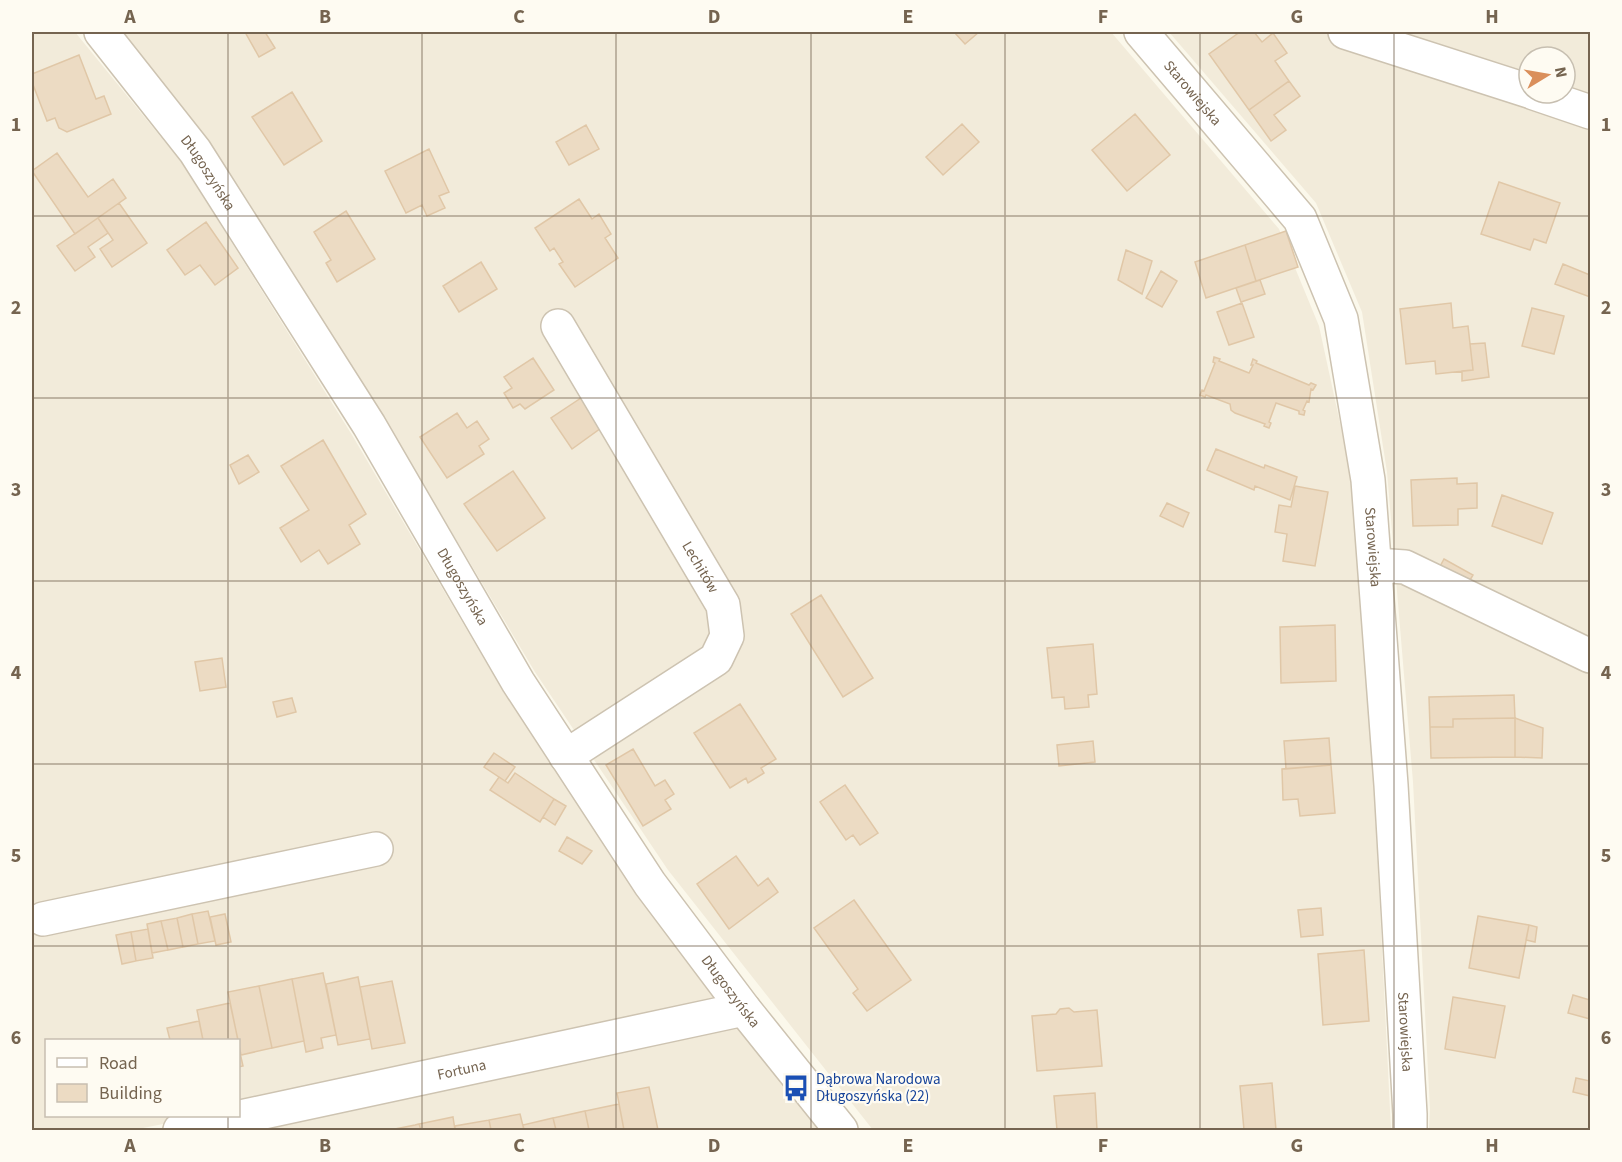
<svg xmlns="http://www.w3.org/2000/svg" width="1622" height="1162" viewBox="0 0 1622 1162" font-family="'Source Sans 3',sans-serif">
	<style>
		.residential { fill: #f2ebda; fill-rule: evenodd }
		.building { fill: #ecdbc3; stroke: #e0c7a7; stroke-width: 1.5 }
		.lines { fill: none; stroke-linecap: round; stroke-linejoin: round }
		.minor-casing { stroke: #cdc3b1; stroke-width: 36 }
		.minor { stroke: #fff; stroke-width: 33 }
		.grid { fill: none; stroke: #756450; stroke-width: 1.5; stroke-opacity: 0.55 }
		.labels { text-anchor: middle; stroke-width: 4.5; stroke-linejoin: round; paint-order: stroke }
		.street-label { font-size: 15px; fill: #756450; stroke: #fefbf2 }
		.transit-label { font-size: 15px; fill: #164399; stroke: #fefbf2; text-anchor: start }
		.neatline { fill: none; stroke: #756450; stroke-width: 2 }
		.grid-label { font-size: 20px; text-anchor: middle; font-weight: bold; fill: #756450 }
	</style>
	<rect width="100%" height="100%" fill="#fbf8eb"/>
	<!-- residential -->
	<path class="residential" d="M 32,32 L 75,32 L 182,163 L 352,435 L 504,693 L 640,895 L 727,1005 L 239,1108 L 238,1040 L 46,1040 L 46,1116 L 203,1116 L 133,1130 L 32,1130 Z
		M 121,32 L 1111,32 L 1279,229 L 1319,326 L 1353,483 L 1374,787 L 1391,1130 L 873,1130 L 668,870 L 535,672 L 382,415 Z
		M 1169,32 L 1590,32 L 1590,1130 L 1429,1130 L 1430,1109 L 1413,782 L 1387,472 L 1362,312 L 1316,203 ZM 1529,57 L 1565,57 L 1565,93 L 1529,93 Z
		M 740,1023 L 823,1130 L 245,1130 Z"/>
	<!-- building -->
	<path class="building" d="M 245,32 L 265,32 L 275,48 L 259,57 Z
		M 954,32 L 979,32 L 965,44 Z
		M 1240,32 L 1254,32 L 1262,42 L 1273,33 L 1287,53 L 1275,61 L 1289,81 L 1249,110 L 1209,54 Z
		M 79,55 L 96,99 L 104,96 L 111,114 L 67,132 L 59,128 L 55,118 L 47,121 L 32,82 L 32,74 Z
		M 1289,81 L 1300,96 L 1274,115 L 1286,130 L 1271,141 L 1249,110 Z
		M 292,92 L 322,141 L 284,165 L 252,117 Z
		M 1135,114 L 1170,155 L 1127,191 L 1092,150 Z
		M 962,124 L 979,142 L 943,175 L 926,157 Z
		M 586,125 L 599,149 L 569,165 L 556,142 Z
		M 429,149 L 449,192 L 439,196 L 445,208 L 427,216 L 422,205 L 406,213 L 385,171 Z
		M 57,153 L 88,197 L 113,179 L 126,198 L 75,234 L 32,171 Z
		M 1499,182 L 1560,203 L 1546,243 L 1534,239 L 1530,250 L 1481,234 Z
		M 579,199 L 592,219 L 599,214 L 611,234 L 605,238 L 618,258 L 575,287 L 559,264 L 563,262 L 554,248 L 550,251 L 535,228 Z
		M 119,203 L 147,243 L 112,267 L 100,249 L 113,240 L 98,218 Z
		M 346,211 L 375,259 L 337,282 L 326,263 L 331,260 L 314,232 Z
		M 98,218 L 108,233 L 88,247 L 95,257 L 75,271 L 57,246 Z
		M 206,222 L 238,268 L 215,285 L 200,265 L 185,275 L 167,250 Z
		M 1286,231 L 1298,267 L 1256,281 L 1245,245 Z
		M 1245,245 L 1256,281 L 1206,298 L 1195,262 Z
		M 1126,250 L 1152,261 L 1142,294 L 1118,280 Z
		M 481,262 L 497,289 L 459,312 L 443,286 Z
		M 1563,264 L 1590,275 L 1590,297 L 1555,284 Z
		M 1161,271 L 1177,281 L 1162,307 L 1146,298 Z
		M 1260,280 L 1265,294 L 1241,302 L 1236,288 Z
		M 1242,303 L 1254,337 L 1229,345 L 1217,312 Z
		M 1451,303 L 1453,328 L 1468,326 L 1473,370 L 1436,374 L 1435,361 L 1406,364 L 1400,309 Z
		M 1532,308 L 1564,316 L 1554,354 L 1522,346 Z
		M 1485,343 L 1489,377 L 1462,381 L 1462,371 L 1473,370 L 1470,344 Z
		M 1214,357 L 1220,359 L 1219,361 L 1249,373 L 1253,365 L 1251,365 L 1253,359 L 1257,361 L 1256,363 L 1309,385 L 1311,383 L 1316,385 L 1313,390 L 1311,389 L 1309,402 L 1307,401 L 1303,410 L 1305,411 L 1304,415 L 1299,414 L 1299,411 L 1276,403 L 1269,422 L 1271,423 L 1269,428 L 1264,426 L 1265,424 L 1235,413 L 1231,410 L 1230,404 L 1206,395 L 1205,397 L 1200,395 L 1202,390 L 1204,391 L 1215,363 L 1213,362 Z
		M 533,358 L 554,390 L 525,409 L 520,404 L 513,408 L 504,393 L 512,388 L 504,377 Z
		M 581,398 L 601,428 L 572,449 L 551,418 Z
		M 457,413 L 467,428 L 477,421 L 489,439 L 479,446 L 484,454 L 447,478 L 420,437 Z
		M 323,440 L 366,514 L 349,525 L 360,544 L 328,564 L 319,550 L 301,562 L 280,528 L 309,510 L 281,466 Z
		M 1216,449 L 1264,468 L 1265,465 L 1297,477 L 1290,500 L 1255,486 L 1254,490 L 1207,470 Z
		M 248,455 L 259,472 L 239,484 L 230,465 Z
		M 513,471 L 545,518 L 497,551 L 464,504 Z
		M 1457,478 L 1457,484 L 1477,483 L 1477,508 L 1458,509 L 1458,525 L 1413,526 L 1411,480 Z
		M 1295,486 L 1328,492 L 1315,566 L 1283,561 L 1287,534 L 1275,532 L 1279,505 L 1291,507 Z
		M 1502,495 L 1553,513 L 1542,544 L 1492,526 Z
		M 1167,503 L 1189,513 L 1183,527 L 1160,516 Z
		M 1444,559 L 1473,575 L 1466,587 L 1437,572 Z
		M 821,595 L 873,678 L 843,697 L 791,614 Z
		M 1335,625 L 1336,681 L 1281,683 L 1280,627 Z
		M 1093,644 L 1097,694 L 1088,695 L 1089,707 L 1065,709 L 1064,697 L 1052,698 L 1047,648 Z
		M 222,658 L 226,687 L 200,691 L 195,662 Z
		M 1514,695 L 1515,718 L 1453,719 L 1453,727 L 1430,727 L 1429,697 Z
		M 292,698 L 296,712 L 277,717 L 273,702 Z
		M 740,704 L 776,759 L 761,768 L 764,773 L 748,783 L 746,778 L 730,788 L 694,733 Z
		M 1515,718 L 1515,757 L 1431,758 L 1430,727 L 1453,727 L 1453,719 Z
		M 1515,718 L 1543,728 L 1542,758 L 1515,757 Z
		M 1329,738 L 1331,765 L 1286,769 L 1284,741 Z
		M 1093,741 L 1095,762 L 1059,766 L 1057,745 Z
		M 633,749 L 655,786 L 665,780 L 674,794 L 665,800 L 671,809 L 643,826 L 606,765 Z
		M 494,753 L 515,767 L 505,781 L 484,767 Z
		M 1331,765 L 1335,813 L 1300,816 L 1298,799 L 1283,800 L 1282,769 Z
		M 515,773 L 554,799 L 540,822 L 490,790 L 499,777 L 508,783 Z
		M 845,785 L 878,833 L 860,845 L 853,835 L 846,840 L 820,802 Z
		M 554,799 L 566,806 L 555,825 L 543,817 Z
		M 567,837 L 592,851 L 582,864 L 559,851 Z
		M 736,856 L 758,886 L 768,878 L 778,892 L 729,929 L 697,884 Z
		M 854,900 L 911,980 L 867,1011 L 853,993 L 858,989 L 814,928 Z
		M 1321,908 L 1323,935 L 1301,937 L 1298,910 Z
		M 208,911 L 215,941 L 198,944 L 192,914 Z
		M 192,914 L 198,944 L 183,947 L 177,918 Z
		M 225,914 L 231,942 L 216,945 L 210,917 Z
		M 1478,916 L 1529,925 L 1519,978 L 1469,968 Z
		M 177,918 L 183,947 L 168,950 L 161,921 Z
		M 161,921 L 168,950 L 152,953 L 147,924 Z
		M 1529,925 L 1537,927 L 1535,942 L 1526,940 Z
		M 148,929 L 153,958 L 136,961 L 131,932 Z
		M 131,932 L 136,961 L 122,964 L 116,935 Z
		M 1364,950 L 1369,1021 L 1323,1025 L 1318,954 Z
		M 323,973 L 336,1035 L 321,1038 L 323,1048 L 306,1052 L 292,979 Z
		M 358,977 L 370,1039 L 338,1045 L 326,984 Z
		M 292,979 L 304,1041 L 272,1048 L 259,986 Z
		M 392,981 L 405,1043 L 372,1049 L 360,987 Z
		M 259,986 L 272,1048 L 241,1055 L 228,992 Z
		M 1573,995 L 1590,1000 L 1590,1019 L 1568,1013 Z
		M 1453,997 L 1505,1006 L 1495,1058 L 1445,1049 Z
		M 230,1003 L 238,1040 L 203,1040 L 197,1010 Z
		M 1069,1008 L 1074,1012 L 1097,1010 L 1102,1066 L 1037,1071 L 1032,1016 L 1056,1014 L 1060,1009 Z
		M 199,1021 L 203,1040 L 170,1040 L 167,1028 Z
		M 238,1044 L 243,1066 L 238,1067 Z
		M 1576,1078 L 1590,1081 L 1590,1096 L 1573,1092 Z
		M 1272,1083 L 1276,1130 L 1244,1130 L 1240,1086 Z
		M 649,1087 L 658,1130 L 624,1130 L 617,1093 Z
		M 1095,1093 L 1097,1130 L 1057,1130 L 1054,1096 Z
		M 619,1104 L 624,1130 L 589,1130 L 585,1111 Z
		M 585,1111 L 589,1130 L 556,1130 L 553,1118 Z
		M 520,1114 L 524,1130 L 491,1130 L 489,1120 Z
		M 453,1117 L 455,1130 L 421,1130 L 419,1124 Z
		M 553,1118 L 556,1130 L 524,1130 L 523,1125 Z
		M 489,1120 L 491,1130 L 455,1130 L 455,1126 Z
		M 419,1124 L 421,1130 L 390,1130 L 415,1125 Z"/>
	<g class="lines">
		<!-- minor casing -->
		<g class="minor-casing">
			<g id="minor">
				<path id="s1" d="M 101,32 L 195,151 L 369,425 L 518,682 L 650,884 L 744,1009 L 841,1130"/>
				<path id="s2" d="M 1141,32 L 1300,219 L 1341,319 L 1368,480 L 1391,785 L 1410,1114 L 1410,1130"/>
				<path d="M 1345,32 L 1529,91"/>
				<path d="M 1534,93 L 1590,112"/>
				<path id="s3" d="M 558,326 L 723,605 L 727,636 L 716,659 L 566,756"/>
				<path d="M 1375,565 L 1405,567 L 1590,656"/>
				<path d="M 43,919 L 376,849"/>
				<path id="s4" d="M 180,1130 L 744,1009"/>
			</g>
		</g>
		<!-- minor -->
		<use href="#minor" class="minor"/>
	</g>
	<!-- grid -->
	<path class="grid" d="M 228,32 L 228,1040M 422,32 L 422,1130M 616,32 L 616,1130M 811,32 L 811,1130M 1005,32 L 1005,1130M 1200,32 L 1200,1130M 1394,32 L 1394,1130M 32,216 L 1590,216M 32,398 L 1590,398M 32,581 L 1590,581M 32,764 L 1590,764M 32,946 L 1590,946M 228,1116 L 228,1130"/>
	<!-- icons -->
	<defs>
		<g id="bus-bare" transform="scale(2.07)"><path d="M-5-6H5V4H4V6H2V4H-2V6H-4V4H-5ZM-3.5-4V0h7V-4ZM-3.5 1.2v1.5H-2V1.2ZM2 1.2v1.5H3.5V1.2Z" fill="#1a4fb4" stroke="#fefbf2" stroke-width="2.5" paint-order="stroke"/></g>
	</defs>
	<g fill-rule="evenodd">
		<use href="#bus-bare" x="796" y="1088"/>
	</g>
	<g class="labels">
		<!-- street labels -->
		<g class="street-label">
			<text dy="5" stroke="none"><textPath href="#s2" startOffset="80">Starowiejska</textPath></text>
			<text dy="5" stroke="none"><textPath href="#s1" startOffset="177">Długoszyńska</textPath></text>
			<text dy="5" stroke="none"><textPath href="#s2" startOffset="584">Starowiejska</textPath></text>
			<text dy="5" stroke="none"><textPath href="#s3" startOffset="280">Lechitów</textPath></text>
			<text dy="5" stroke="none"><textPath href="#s1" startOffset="663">Długoszyńska</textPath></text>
			<text dy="5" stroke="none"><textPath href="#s1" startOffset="1149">Długoszyńska</textPath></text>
			<text dy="5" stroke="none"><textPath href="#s2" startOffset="1070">Starowiejska</textPath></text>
			<text dy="5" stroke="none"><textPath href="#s4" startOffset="288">Fortuna</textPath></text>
		</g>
		<!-- transit labels -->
		<g class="transit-label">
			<text x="816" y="1084">Dąbrowa Narodowa<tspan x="816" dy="17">Długoszyńska (22)</tspan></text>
		</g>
	</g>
	<!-- border -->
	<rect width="1622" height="1162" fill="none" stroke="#fefbf2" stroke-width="66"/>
	<!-- legend -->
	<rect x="45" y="1039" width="195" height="78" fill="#fefbf2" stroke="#c7bfb1" stroke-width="1.5"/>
	<rect x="57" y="1058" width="30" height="9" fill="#ffffff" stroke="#c7bfb1" stroke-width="1.5"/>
	<text x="99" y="1069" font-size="18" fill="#756450">Road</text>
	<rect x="57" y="1084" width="30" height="18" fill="#ecdbc3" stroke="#c7bfb1" stroke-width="1.5"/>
	<text x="99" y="1099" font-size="18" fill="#756450">Building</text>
	<!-- north arrow -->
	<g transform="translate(1547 75) rotate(79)"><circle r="28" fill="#fefbf2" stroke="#c7bfb1" stroke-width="1.5"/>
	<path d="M0-4.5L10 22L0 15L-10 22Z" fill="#da8f5b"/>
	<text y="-9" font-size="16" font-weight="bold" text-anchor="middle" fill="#756450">N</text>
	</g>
	<rect x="33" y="33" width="1556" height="1096" class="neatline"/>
	<g class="grid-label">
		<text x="130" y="23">A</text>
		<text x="325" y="23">B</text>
		<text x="519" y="23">C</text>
		<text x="714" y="23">D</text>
		<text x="908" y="23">E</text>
		<text x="1103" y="23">F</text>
		<text x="1297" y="23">G</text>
		<text x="1492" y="23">H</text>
		<text x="16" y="131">1</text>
		<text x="1606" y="131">1</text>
		<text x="16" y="314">2</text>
		<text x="1606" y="314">2</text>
		<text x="16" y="496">3</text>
		<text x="1606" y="496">3</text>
		<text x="16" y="679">4</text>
		<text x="1606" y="679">4</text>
		<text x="16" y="862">5</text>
		<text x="1606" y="862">5</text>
		<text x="16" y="1044">6</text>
		<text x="1606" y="1044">6</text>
		<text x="130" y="1152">A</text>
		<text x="325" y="1152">B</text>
		<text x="519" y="1152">C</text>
		<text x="714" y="1152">D</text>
		<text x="908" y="1152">E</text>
		<text x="1103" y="1152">F</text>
		<text x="1297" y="1152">G</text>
		<text x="1492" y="1152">H</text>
	</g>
</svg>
